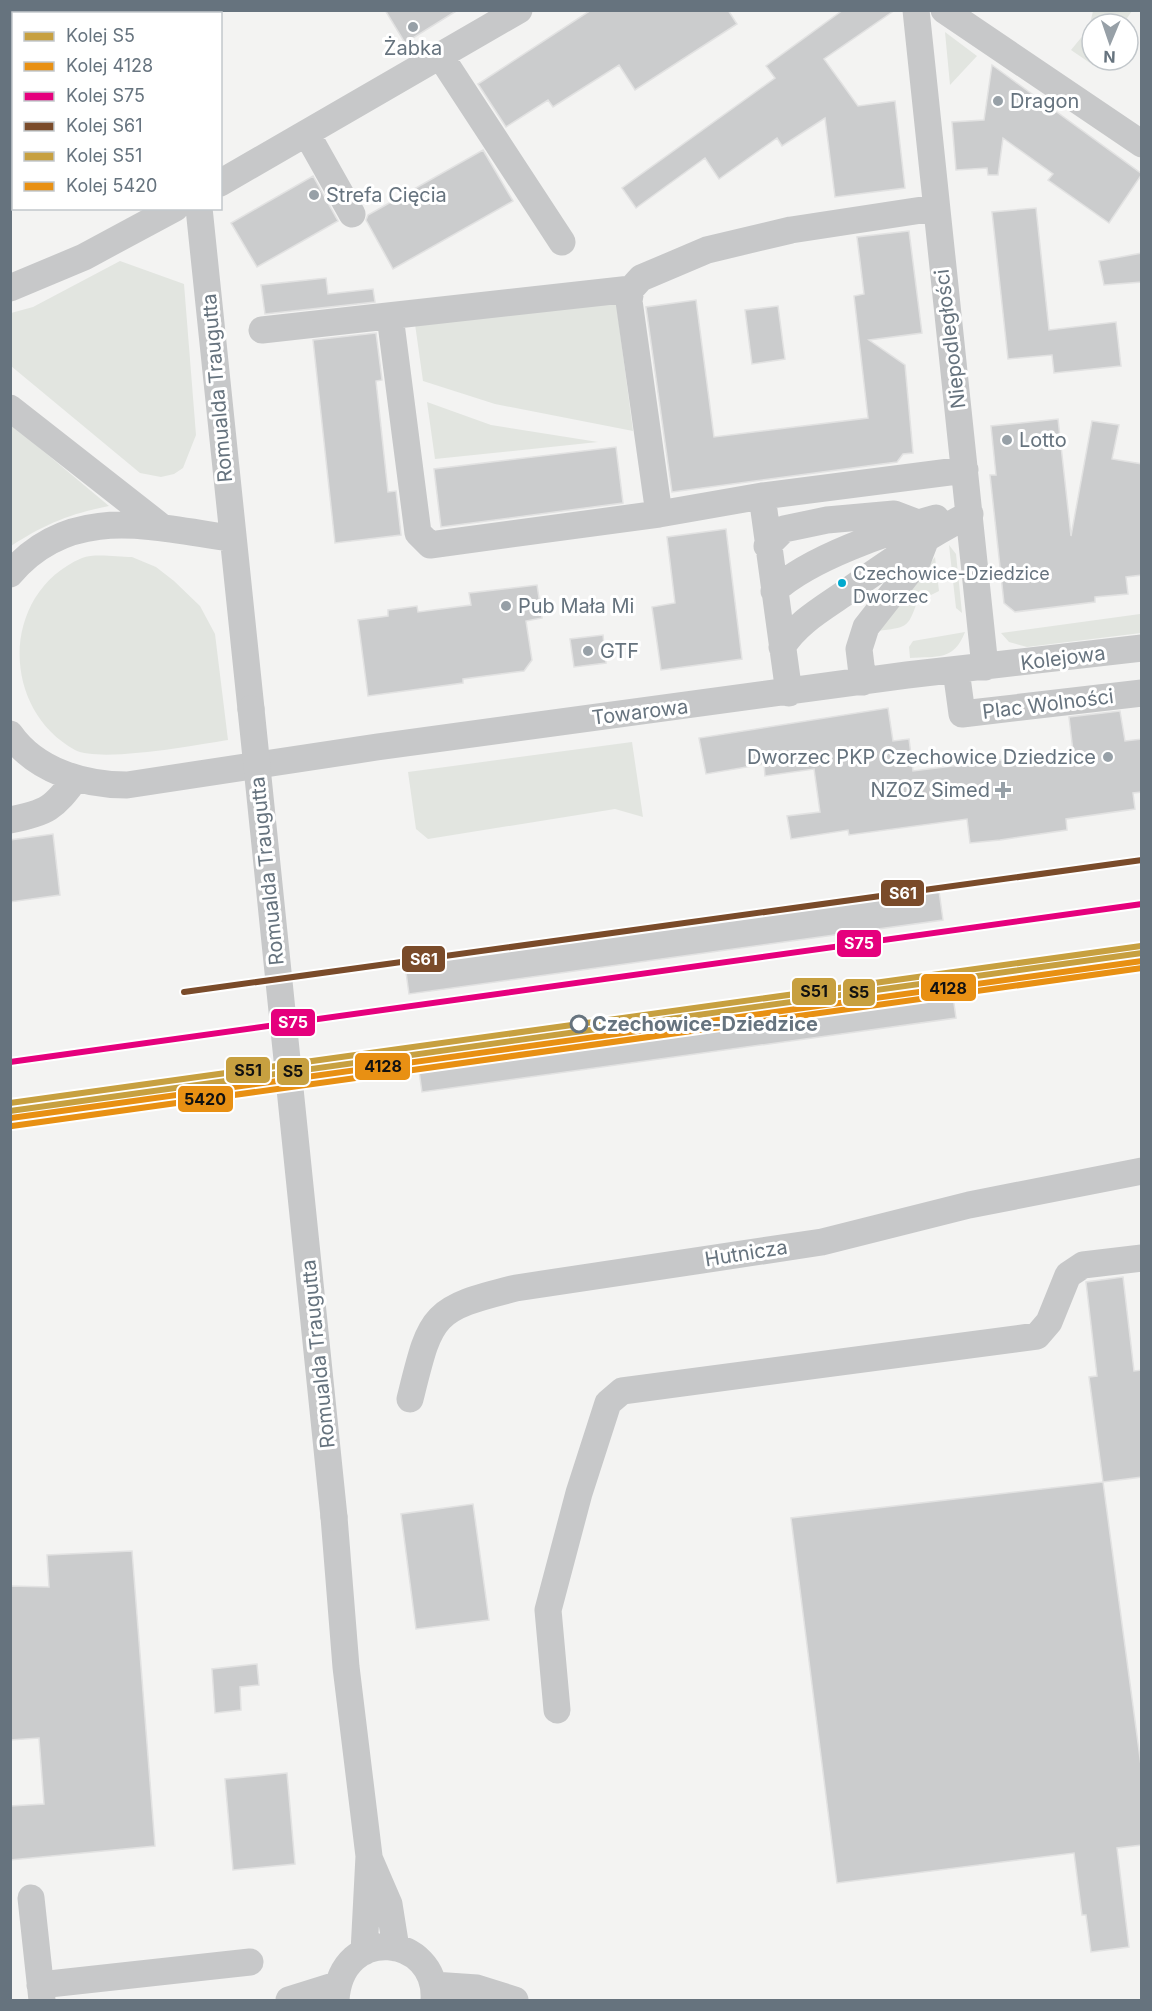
<svg xmlns="http://www.w3.org/2000/svg" width="1152" height="2011" viewBox="0 0 1152 2011" font-family="Inter,sans-serif">
	<style>
		.green { fill: #e2e5e0 }
		.building { fill: #cbcccd; stroke: #e2e2e2; stroke-width: 1.5 }
		.lines { fill: none; stroke-linecap: round; stroke-linejoin: round }
		.minor { stroke: #c7c8c9; stroke-width: 27 }
		.minor-bridge { stroke: #c7c8c9; stroke-width: 27 }
		.rail-1-casing { stroke: #fff; stroke-width: 10 }
		.rail-2-casing { stroke: #fff; stroke-width: 10 }
		.rail-3-casing { stroke: #fff; stroke-width: 10 }
		.rail-4-casing { stroke: #fff; stroke-width: 10 }
		.rail-5-casing { stroke: #fff; stroke-width: 10 }
		.rail-6-casing { stroke: #fff; stroke-width: 10 }
		.rail-1 { stroke: #c7a040; stroke-width: 6 }
		.rail-2 { stroke: #e89013; stroke-width: 6 }
		.rail-3 { stroke: #e5007d; stroke-width: 6 }
		.rail-4 { stroke: #7a4b2a; stroke-width: 6 }
		.rail-5 { stroke: #c7a040; stroke-width: 6 }
		.rail-6 { stroke: #e89013; stroke-width: 6 }
		.poi-dot { fill: #97a0a7; stroke: #fff; stroke-width: 2 }
		.bus-dot { fill: #00a9ce; stroke: #fff; stroke-width: 2 }
		.stop-dot { fill: #fff; stroke: #66737e; stroke-width: 3 }
		.labels { text-anchor: middle; stroke-width: 6; stroke-linejoin: round; paint-order: stroke }
		.bus-label { font-size: 18px; fill: #66737e; stroke: #fff; text-anchor: start }
		.poi-label { font-size: 20px; fill: #66737e; stroke: #fff; text-anchor: start }
		.street-label { font-size: 20px; fill: #66737e; stroke: #fff }
		.stop-label { font-size: 20px; font-weight: bold; fill: #66737e; stroke: #fff; text-anchor: start }
		.line-badge { stroke: #fff; stroke-width: 2 }
		.badge-label { font-size: 16px; text-anchor: middle; font-weight: bold; fill: #fff }
		.pale-badge-label { font-size: 16px; text-anchor: middle; font-weight: bold; fill: #111 }
	</style>
	<rect width="100%" height="100%" fill="#f3f3f2"/>
	<!-- green -->
	<path class="green" d="M 1093,11 L 1132,11 L 1123,24 L 1092,24 L 1092,60 L 1097,60 L 1093,65 L 1071,50 L 1089,28 Z
		M 945,32 L 977,56 L 950,85 Z
		M 120,261 L 184,284 L 196,435 L 183,468 L 174,474 L 161,477 L 140,473 L 11,366 L 11,313 L 33,307 Z
		M 616,301 L 633,431 L 495,404 L 423,381 L 415,324 Z
		M 427,402 L 491,425 L 598,442 L 435,459 Z
		M 11,424 L 109,506 C 69,514 45,524 11,546 Z
		M 949,545 L 956,554 L 962,613 L 956,608 Z
		M 132,557 L 156,567 L 174,581 L 200,606 L 215,634 L 228,740 C 196,745 101,763 75,750 C 0,709 0,593 82,558 C 95,553 117,557 132,557 Z
		M 935,557 L 939,591 L 917,602 C 908,629 906,627 878,631 L 883,621 Z
		M 1140,614 L 1141,633 L 1027,647 L 1009,642 L 1001,633 Z
		M 965,632 C 954,661 937,656 910,658 L 909,647 L 913,641 Z
		M 632,742 L 643,817 L 615,809 L 428,839 L 416,829 L 408,772 Z"/>
	<!-- building -->
	<path class="building" d="M 385,10 L 458,10 L 405,43 Z
		M 591,10 L 728,10 L 737,24 L 635,90 L 619,65 L 553,107 L 548,100 L 506,127 L 478,84 Z
		M 843,10 L 895,10 L 824,59 L 858,106 L 895,101 L 905,188 L 835,197 L 825,118 L 782,146 L 777,138 L 719,179 L 705,158 L 636,208 L 622,188 L 775,78 L 766,66 Z
		M 992,65 L 1142,174 L 1109,223 L 1048,180 L 1053,174 L 1003,138 L 998,175 L 988,175 L 987,168 L 956,170 L 952,122 L 984,120 Z
		M 483,150 L 513,201 L 393,269 L 366,220 L 368,215 Z
		M 313,176 L 338,221 L 257,267 L 231,223 Z
		M 1036,208 L 1049,330 L 1116,322 L 1121,366 L 1054,373 L 1052,355 L 1008,359 L 992,212 Z
		M 909,231 L 922,333 L 869,340 L 905,365 L 913,453 L 903,454 L 897,462 L 672,492 L 646,307 L 696,300 L 714,437 L 868,418 L 854,296 L 864,294 L 857,237 Z
		M 1142,253 L 1142,282 L 1104,285 L 1099,261 Z
		M 326,278 L 328,294 L 373,289 L 375,302 L 265,314 L 261,285 Z
		M 778,306 L 785,359 L 752,364 L 745,310 Z
		M 376,333 L 382,380 L 376,381 L 388,492 L 396,491 L 401,535 L 335,543 L 313,340 Z
		M 1058,419 L 1071,536 L 1092,421 L 1119,425 L 1112,459 L 1142,464 L 1142,575 L 1126,577 L 1128,594 L 1095,597 L 1095,602 L 1015,612 L 1004,603 L 990,475 L 996,475 L 991,426 Z
		M 616,447 L 623,503 L 441,527 L 434,469 Z
		M 726,529 L 742,659 L 661,670 L 652,607 L 675,603 L 667,537 Z
		M 537,585 L 542,618 L 526,621 L 532,660 L 524,671 L 463,679 L 463,683 L 368,696 L 358,620 L 388,616 L 388,610 L 417,606 L 418,612 L 471,605 L 469,593 Z
		M 603,635 L 606,663 L 574,667 L 570,639 Z
		M 888,708 L 893,741 L 909,739 L 913,771 L 1073,751 L 1069,717 L 1120,711 L 1125,741 L 1142,739 L 1142,792 L 1133,793 L 1135,809 L 1066,819 L 1067,830 L 1000,840 L 970,843 L 967,819 L 849,835 L 848,830 L 791,839 L 787,816 L 820,812 L 814,769 L 765,776 L 764,764 L 706,774 L 699,738 Z
		M 53,834 L 60,895 L 10,902 L 10,840 Z
		M 939,891 L 943,920 L 409,994 L 405,965 Z
		M 952,989 L 956,1018 L 422,1092 L 418,1064 Z
		M 1123,1277 L 1134,1371 L 1142,1370 L 1142,1477 L 1103,1482 L 1089,1377 L 1097,1376 L 1086,1282 Z
		M 1103,1482 L 1142,1773 L 1142,1845 L 1117,1848 L 1129,1947 L 1091,1952 L 1086,1915 L 1082,1915 L 1074,1853 L 837,1883 L 791,1518 Z
		M 473,1504 L 489,1620 L 416,1629 L 401,1514 Z
		M 132,1551 L 155,1846 L 10,1860 L 10,1806 L 44,1804 L 39,1738 L 10,1740 L 10,1586 L 49,1587 L 47,1555 Z
		M 257,1664 L 259,1685 L 240,1687 L 241,1710 L 215,1713 L 212,1669 Z
		M 287,1773 L 295,1864 L 233,1870 L 225,1779 Z"/>
	<g class="lines">
		<!-- minor -->
		<path class="minor" d="M 94,10 L 96,14
			M 916,10 L 985,667
			M 944,10 L 1142,144
			M 441,57 L 562,242
			M 307,134 L 352,214
			M 220,183 L 519,10
			M 199,208 L 251,709
			M 10,288 L 84,257 L 175,208
			M 390,316 L 418,533 L 430,545 L 659,514 L 629,301 L 631,289 L 641,278 L 707,250 L 791,230 L 935,208
			M 262,330 L 631,289
			M 10,408 L 163,528
			M 762,496 L 789,693
			M 659,514 L 762,496 L 965,470
			M 767,546 L 784,529 L 827,520 L 894,514 L 918,523
			M 10,574 C 70,503 151,527 231,538
			M 774,591 C 809,558 889,531 936,518
			M 782,647 C 797,623 822,609 845,593 C 886,564 925,537 970,514
			M 956,670 L 962,714 L 1142,693
			M 863,682 L 859,649 L 866,627 L 917,562 L 927,536
			M 10,734 C 36,771 84,785 127,785 L 377,747 L 907,675 L 1142,648
			M 10,820 C 47,813 54,808 76,778
			M 410,1399 C 431,1315 430,1309 516,1288 L 822,1242 L 969,1205 L 1142,1171
			M 334,1517 L 346,1667 L 369,1856 L 364,1952
			M 557,1710 L 548,1610 L 579,1493 L 608,1403 L 622,1391 L 1037,1336 L 1049,1322 L 1068,1275 L 1083,1265 L 1142,1258
			M 370,1860 L 389,1904 L 396,1948
			M 31,1898 L 42,2000
			M 40,1985 L 250,1962
			M 433,1985 L 477,1988 L 515,2000
			M 289,2000 L 337,1985
			M 336,2000 C 341,1923 438,1935 434,2000"/>
		<!-- minor-bridge -->
		<path class="minor-bridge" d="M 251,709 L 334,1517"/>
		<!-- rail-1 casing -->
		<g class="rail-1-casing">
			<path id="rail-1" d="M 10,1111 L 1142,953"/>
		</g>
		<!-- rail-2 casing -->
		<g class="rail-2-casing">
			<path id="rail-2" d="M 11,1118 L 1142,961"/>
		</g>
		<!-- rail-3 casing -->
		<g class="rail-3-casing">
			<path id="rail-3" d="M 10,1062 L 1142,904"/>
		</g>
		<!-- rail-4 casing -->
		<g class="rail-4-casing">
			<path id="rail-4" d="M 184,992 L 1142,860"/>
		</g>
		<!-- rail-5 casing -->
		<g class="rail-5-casing">
			<path id="rail-5" d="M 10,1103 L 1141,946"/>
		</g>
		<!-- rail-6 casing -->
		<g class="rail-6-casing">
			<path id="rail-6" d="M 12,1126 L 1142,968"/>
		</g>
		<!-- rail-1 -->
		<use href="#rail-1" class="rail-1"/>
		<!-- rail-2 -->
		<use href="#rail-2" class="rail-2"/>
		<!-- rail-3 -->
		<use href="#rail-3" class="rail-3"/>
		<!-- rail-4 -->
		<use href="#rail-4" class="rail-4"/>
		<!-- rail-5 -->
		<use href="#rail-5" class="rail-5"/>
		<!-- rail-6 -->
		<use href="#rail-6" class="rail-6"/>
	</g>
	<!-- markers -->
	<g class="poi-dot">
		<circle cx="413" cy="27" r="6"/>
		<circle cx="998" cy="101" r="6"/>
		<circle cx="314" cy="195" r="6"/>
		<circle cx="1007" cy="440" r="6"/>
		<circle cx="506" cy="606" r="6"/>
		<circle cx="588" cy="651" r="6"/>
		<circle cx="1108" cy="757" r="6"/>
		<path d="M1000 781h6v6h6v6h-6v6h-6v-6h-6v-6h6z"/>
	</g>
	<circle class="bus-dot" cx="842" cy="583" r="5"/>
	<circle class="stop-dot" cx="579" cy="1024" r="8"/>
	<g class="labels">
		<!-- bus labels -->
		<g class="bus-label">
			<text x="853" y="580">Czechowice-Dziedzice<tspan x="853" dy="23">Dworzec</tspan></text>
		</g>
		<!-- poi labels -->
		<g class="poi-label">
			<text x="413" y="55" text-anchor="middle">Żabka</text>
			<text x="1010" y="108">Dragon</text>
			<text x="326" y="202">Strefa Cięcia</text>
			<text x="1019" y="447">Lotto</text>
			<text x="518" y="613">Pub Mała Mi</text>
			<text x="600" y="658">GTF</text>
			<text x="1096" y="764" text-anchor="end">Dworzec PKP Czechowice Dziedzice</text>
			<text x="990" y="797" text-anchor="end">NZOZ Simed</text>
		</g>
		<!-- street labels -->
		<g class="street-label">
			<text transform="translate(950 339) rotate(-97)" y="7">Niepodległości</text>
			<text transform="translate(217 388) rotate(-95)" y="7">Romualda Traugutta</text>
			<text transform="translate(1063 658) rotate(-7)" y="7">Kolejowa</text>
			<text transform="translate(1048 704) rotate(-7)" y="7">Plac Wolności</text>
			<text transform="translate(640 712) rotate(-7)" y="7">Towarowa</text>
			<text transform="translate(267 871) rotate(-96)" y="7">Romualda Traugutta</text>
			<text transform="translate(746 1253) rotate(-9)" y="7">Hutnicza</text>
			<text transform="translate(318 1354) rotate(-96)" y="7">Romualda Traugutta</text>
		</g>
		<!-- stop labels -->
		<g class="stop-label">
			<text x="592" y="1031">Czechowice-Dziedzice</text>
		</g>
	</g>
	<g class="line-badge">
		<rect x="880" y="879" width="45" height="28" rx="6" fill="#7a4b2a"/>
		<rect x="836" y="929" width="46" height="29" rx="6" fill="#e5007d"/>
		<rect x="401" y="945" width="45" height="28" rx="6" fill="#7a4b2a"/>
		<rect x="920" y="973" width="57" height="29" rx="6" fill="#e89013"/>
		<rect x="791" y="977" width="46" height="29" rx="6" fill="#c7a040"/>
		<rect x="842" y="978" width="34" height="29" rx="6" fill="#c7a040"/>
		<rect x="270" y="1008" width="46" height="29" rx="6" fill="#e5007d"/>
		<rect x="354" y="1052" width="57" height="29" rx="6" fill="#e89013"/>
		<rect x="225" y="1056" width="46" height="28" rx="6" fill="#c7a040"/>
		<rect x="276" y="1057" width="34" height="29" rx="6" fill="#c7a040"/>
		<rect x="177" y="1085" width="57" height="28" rx="6" fill="#e89013"/>
	</g>
	<g class="badge-label">
		<text x="903" y="899">S61</text>
		<text x="859" y="949">S75</text>
		<text x="424" y="965">S61</text>
		<text x="293" y="1028">S75</text>
	</g>
	<g class="pale-badge-label">
		<text x="948" y="994">4128</text>
		<text x="814" y="997">S51</text>
		<text x="859" y="998">S5</text>
		<text x="383" y="1072">4128</text>
		<text x="248" y="1076">S51</text>
		<text x="293" y="1077">S5</text>
		<text x="205" y="1105">5420</text>
	</g>
	<!-- border -->
	<rect width="1152" height="2011" fill="none" stroke="#66737e" stroke-width="24"/>
	<!-- legend -->
	<rect x="12" y="12" width="210" height="198" fill="#ffffff" stroke="#c2c7cb" stroke-width="1.5"/>
	<rect x="24" y="32" width="30" height="9" fill="#c7a040" stroke="#c2c7cb" stroke-width="1.5"/>
	<text x="66" y="42" font-size="18" fill="#66737e">Kolej S5</text>
	<rect x="24" y="62" width="30" height="9" fill="#e89013" stroke="#c2c7cb" stroke-width="1.5"/>
	<text x="66" y="72" font-size="18" fill="#66737e">Kolej 4128</text>
	<rect x="24" y="92" width="30" height="9" fill="#e5007d" stroke="#c2c7cb" stroke-width="1.5"/>
	<text x="66" y="102" font-size="18" fill="#66737e">Kolej S75</text>
	<rect x="24" y="122" width="30" height="9" fill="#7a4b2a" stroke="#c2c7cb" stroke-width="1.5"/>
	<text x="66" y="132" font-size="18" fill="#66737e">Kolej S61</text>
	<rect x="24" y="152" width="30" height="9" fill="#c7a040" stroke="#c2c7cb" stroke-width="1.5"/>
	<text x="66" y="162" font-size="18" fill="#66737e">Kolej S51</text>
	<rect x="24" y="182" width="30" height="9" fill="#e89013" stroke="#c2c7cb" stroke-width="1.5"/>
	<text x="66" y="192" font-size="18" fill="#66737e">Kolej 5420</text>
	<!-- north arrow -->
	<g transform="translate(1110 42) rotate(182)"><circle r="28" fill="#ffffff" stroke="#c2c7cb" stroke-width="1.5"/>
	<path d="M0-4.5L10 22L0 15L-10 22Z" fill="#97a0a7"/>
	<text y="-9" font-size="16" font-weight="bold" text-anchor="middle" fill="#66737e">N</text>
	</g>
</svg>
